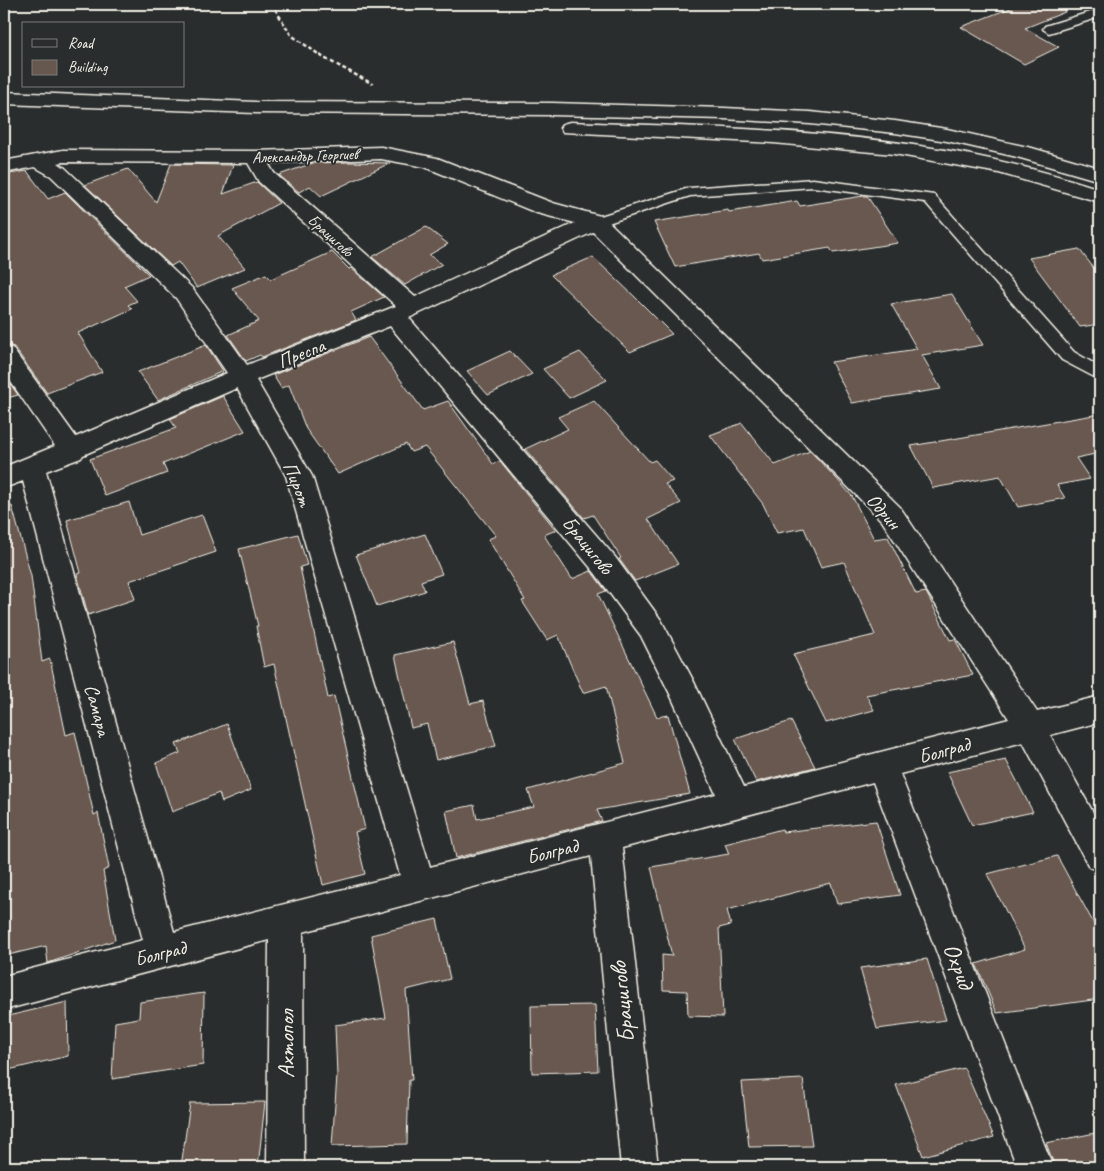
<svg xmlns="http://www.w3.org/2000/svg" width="1104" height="1171" viewBox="0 0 1104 1171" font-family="Caveat,sans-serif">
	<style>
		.building { fill: #67584f; stroke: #f4f1e8 }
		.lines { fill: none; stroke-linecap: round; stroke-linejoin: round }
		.lane-casing { stroke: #f4f1e8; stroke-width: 3 }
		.street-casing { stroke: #f4f1e8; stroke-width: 3 }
		.secondary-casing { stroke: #f4f1e8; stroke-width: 3 }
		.path { stroke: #f4f1e8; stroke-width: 2.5; stroke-dasharray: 4 2.5; stroke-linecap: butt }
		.lane { fill: #2a2d2e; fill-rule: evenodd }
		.street { fill: #2a2d2e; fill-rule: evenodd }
		.secondary { fill: #2a2d2e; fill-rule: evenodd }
		.labels { text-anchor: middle; stroke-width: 4; stroke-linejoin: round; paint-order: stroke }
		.far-street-label { font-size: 16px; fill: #f4f1e8; stroke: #2a2d2e }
		.street-label { font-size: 20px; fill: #f4f1e8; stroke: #2a2d2e }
		.near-street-label { font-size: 24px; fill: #f4f1e8; stroke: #2a2d2e }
	</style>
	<rect width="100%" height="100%" fill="#2a2d2e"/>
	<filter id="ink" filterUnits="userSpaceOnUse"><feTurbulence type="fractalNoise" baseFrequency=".02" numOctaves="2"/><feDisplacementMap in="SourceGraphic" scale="10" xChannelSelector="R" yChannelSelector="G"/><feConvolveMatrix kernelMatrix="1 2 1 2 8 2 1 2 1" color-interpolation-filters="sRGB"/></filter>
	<g filter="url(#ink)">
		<!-- building -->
		<path class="building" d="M 1021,4 L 1062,4 L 1065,12 L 1025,28 L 1059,47 L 1024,64 L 961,27 Z
			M 350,162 L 390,163 L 321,196 L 310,186 L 299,192 L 279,175 L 313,163 Z
			M 171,164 L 233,165 L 223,194 L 257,182 L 279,203 L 218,236 L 245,268 L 197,288 L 178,262 L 171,266 L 85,185 L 128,169 L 156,202 Z
			M 27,171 L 48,199 L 65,192 L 149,275 L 124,286 L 137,301 L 128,305 L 132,309 L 78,333 L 102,372 L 47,393 L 14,347 L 4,344 L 4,175 Z
			M 863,196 L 867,196 L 898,243 L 833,253 L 830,248 L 762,259 L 759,253 L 675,267 L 654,222 L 728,210 L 729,212 L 797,201 L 800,206 Z
			M 426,227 L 448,244 L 429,255 L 442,264 L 405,285 L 372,257 Z
			M 1079,249 L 1100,276 L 1100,324 L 1080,327 L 1029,258 Z
			M 332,252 L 349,269 L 351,268 L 384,297 L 351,312 L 356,320 L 262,357 L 260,355 L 246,361 L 228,335 L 259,321 L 232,288 L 266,274 L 271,279 Z
			M 593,257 L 635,297 L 672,334 L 630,352 L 551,275 Z
			M 952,294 L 983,345 L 922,355 L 941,389 L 852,403 L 831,362 L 917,349 L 891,304 Z
			M 369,337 L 423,410 L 448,401 L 493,464 L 500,461 L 556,530 L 544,535 L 572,579 L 591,571 L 606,591 L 598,594 L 657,717 L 668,715 L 690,794 L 597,810 L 602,821 L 456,858 L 446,811 L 474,805 L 477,819 L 534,807 L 528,790 L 625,763 L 606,686 L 583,693 L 558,635 L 547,640 L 522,601 L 525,600 L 488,539 L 496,536 L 425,447 L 411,452 L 406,444 L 338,474 L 306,429 L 289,385 L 281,388 L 273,375 Z
			M 206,345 L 223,371 L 158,400 L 138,372 Z
			M 510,351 L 532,374 L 488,395 L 467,371 Z
			M 580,352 L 607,380 L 569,398 L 543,369 Z
			M 4,375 L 18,395 L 4,399 Z
			M 223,396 L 245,431 L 163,464 L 167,473 L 105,496 L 90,459 L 176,428 L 170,419 Z
			M 594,401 L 650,462 L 655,460 L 673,481 L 665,484 L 681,503 L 648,519 L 678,564 L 635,581 L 619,559 L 621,558 L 593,515 L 584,518 L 525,449 L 568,429 L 558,417 Z
			M 1100,414 L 1100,453 L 1076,458 L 1090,479 L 1057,485 L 1065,498 L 1018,507 L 1000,476 L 933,488 L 911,446 Z
			M 742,423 L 775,465 L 810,451 L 836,478 L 852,496 L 874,539 L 888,537 L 916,594 L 926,592 L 950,640 L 955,639 L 973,675 L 866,695 L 874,710 L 826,723 L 793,654 L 875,635 L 844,562 L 821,567 L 804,528 L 777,533 L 763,504 L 710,435 Z
			M 129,502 L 139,535 L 202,515 L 216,552 L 129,581 L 135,599 L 88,615 L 77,574 L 81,573 L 67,520 Z
			M 12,506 L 31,576 L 42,662 L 50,659 L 66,735 L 75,732 L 94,815 L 98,813 L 109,868 L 103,871 L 115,940 L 48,963 L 46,946 L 4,956 L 4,507 Z
			M 298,534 L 307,565 L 300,567 L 328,698 L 334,696 L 365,829 L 355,832 L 365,874 L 323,885 L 274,664 L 264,667 L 256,626 L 258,626 L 239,549 Z
			M 425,534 L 442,574 L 421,581 L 425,591 L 377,606 L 356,555 Z
			M 453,642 L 470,704 L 483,701 L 496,746 L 436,760 L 427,724 L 411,728 L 395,655 Z
			M 791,721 L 815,767 L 756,782 L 735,739 Z
			M 227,724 L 251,790 L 222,802 L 219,793 L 172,812 L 156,763 L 180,753 L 176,744 Z
			M 1006,760 L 1033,812 L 972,825 L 947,772 Z
			M 876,821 L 900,895 L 837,904 L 831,883 L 727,910 L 731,925 L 719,928 L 723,1017 L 688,1016 L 687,991 L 663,990 L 662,955 L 672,956 L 651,867 L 729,854 L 725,844 L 782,829 L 783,832 Z
			M 1057,856 L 1100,935 L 1100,999 L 997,1013 L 976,964 L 1025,949 L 987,874 Z
			M 437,919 L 450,979 L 406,990 L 412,1080 L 409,1080 L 407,1144 L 332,1146 L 337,1076 L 335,1025 L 386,1018 L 371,935 Z
			M 927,959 L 946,1020 L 877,1029 L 860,968 Z
			M 204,993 L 203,1065 L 112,1079 L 115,1022 L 139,1018 L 140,1002 Z
			M 67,1002 L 68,1056 L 4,1071 L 4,1017 Z
			M 595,1005 L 598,1071 L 532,1073 L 531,1006 Z
			M 964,1068 L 994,1137 L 923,1156 L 896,1085 Z
			M 803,1079 L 812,1146 L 749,1147 L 742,1082 Z
			M 265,1102 L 258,1167 L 181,1167 L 190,1103 Z
			M 1100,1132 L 1100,1167 L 1055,1167 L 1046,1143 Z"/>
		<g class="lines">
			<!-- lane casing -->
			<g class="lane-casing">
				<path id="lane" d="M 1100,9 L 1100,17 L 1049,33 L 1043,29 L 1045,26 Z
					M 813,179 L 934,195 L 1074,352 L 1100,367 L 1100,380 L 1062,360 L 925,202 L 813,187 L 690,196 L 596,227 L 591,225 L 589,222 L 591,219 L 689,188 Z"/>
			</g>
			<!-- street casing -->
			<g class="street-casing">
				<path id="street" d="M 381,147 L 437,158 L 553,203 L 604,217 L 900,507 L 1037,712 L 1100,696 L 1100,722 L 1050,735 L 1100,825 L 1100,871 L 1089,867 L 1023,742 L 900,774 L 1053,1167 L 1017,1167 L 873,782 L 622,848 L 658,1167 L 621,1167 L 591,856 L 303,932 L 304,1167 L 267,1167 L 269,940 L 4,1010 L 4,976 L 143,940 L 23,481 L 4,488 L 4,467 L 55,446 L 4,372 L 4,346 L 12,348 L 76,437 L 227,373 L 176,298 L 51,176 L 35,167 L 4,173 L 4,161 L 63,150 L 255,151 ZM 381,159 L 425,167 L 537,213 L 575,223 L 415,297 L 274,173 L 268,163 ZM 63,162 L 248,163 L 259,182 L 396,306 L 247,365 L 192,288 L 65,168 L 58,163 ZM 593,232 L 882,521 L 1009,719 L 744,787 L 693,680 L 661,620 L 615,557 L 409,318 ZM 390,326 L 595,573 L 641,636 L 670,694 L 716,794 L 430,867 L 312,476 L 256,380 ZM 237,388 L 286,476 L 400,875 L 174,932 L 46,471 L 81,458 L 83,455 Z"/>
			</g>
			<!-- secondary casing -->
			<g class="secondary-casing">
				<path id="secondary" d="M 4,92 L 256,102 L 552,103 L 724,108 L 810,112 L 895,121 L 947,129 L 1032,148 L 1100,168 L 1100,181 L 1017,157 L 947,141 L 895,133 L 810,124 L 724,119 L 552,115 L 256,113 L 4,104 Z
					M 570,122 C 687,127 805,128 920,146 C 981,155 1041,170 1100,189 L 1100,202 L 999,173 L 894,154 L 773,143 L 563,132 L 560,128 L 563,124 Z"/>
			</g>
			<!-- path -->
			<path class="path" d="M 272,4 L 291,35 L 324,58 L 373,84"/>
			<!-- lane -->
			<use href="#lane" class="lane"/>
			<!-- street -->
			<use href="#street" class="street"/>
			<!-- secondary -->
			<use href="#secondary" class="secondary"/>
		</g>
	</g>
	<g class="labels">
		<!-- far-street labels -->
		<g class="far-street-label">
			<text transform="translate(305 155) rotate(-2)" y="6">Александър Георгиев</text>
			<text transform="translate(331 235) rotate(42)" y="6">Брацигово</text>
		</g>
		<!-- street labels -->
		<g class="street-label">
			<text transform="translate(301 353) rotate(-22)" y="7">Преспа</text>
			<text transform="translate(298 484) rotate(68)" y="7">Пирот</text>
			<text transform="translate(884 511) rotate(49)" y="7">Одрин</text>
			<text transform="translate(588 545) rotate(51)" y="7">Брацигово</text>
			<text transform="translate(98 710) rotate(75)" y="7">Самара</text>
			<text transform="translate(944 750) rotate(-15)" y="7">Болград</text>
			<text transform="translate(552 851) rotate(-14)" y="7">Болград</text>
			<text transform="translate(160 953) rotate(-14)" y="7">Болград</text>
		</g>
		<!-- near-street labels -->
		<g class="near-street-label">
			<text transform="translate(959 966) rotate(69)" y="8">Охрид</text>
			<text transform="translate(622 1002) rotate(-96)" y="8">Брацигово</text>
			<text transform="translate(286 1044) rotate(-90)" y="8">Ахтопол</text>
		</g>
	</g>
	<!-- margin -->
	<rect width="1104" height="1171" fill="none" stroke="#2a2d2e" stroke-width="20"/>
	<rect x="10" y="10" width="1084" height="1151" fill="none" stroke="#f4f1e8" stroke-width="2" filter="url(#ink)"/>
	<!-- legend -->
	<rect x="22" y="22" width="162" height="65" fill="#2a2d2e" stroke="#7b7b78"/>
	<rect x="32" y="39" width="25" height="8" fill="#2a2d2e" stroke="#7b7b78"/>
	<text x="68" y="48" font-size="15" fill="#f4f1e8">Road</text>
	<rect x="32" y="60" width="25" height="15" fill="#67584f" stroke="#7b7b78"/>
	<text x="68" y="72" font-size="15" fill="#f4f1e8">Building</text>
</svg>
